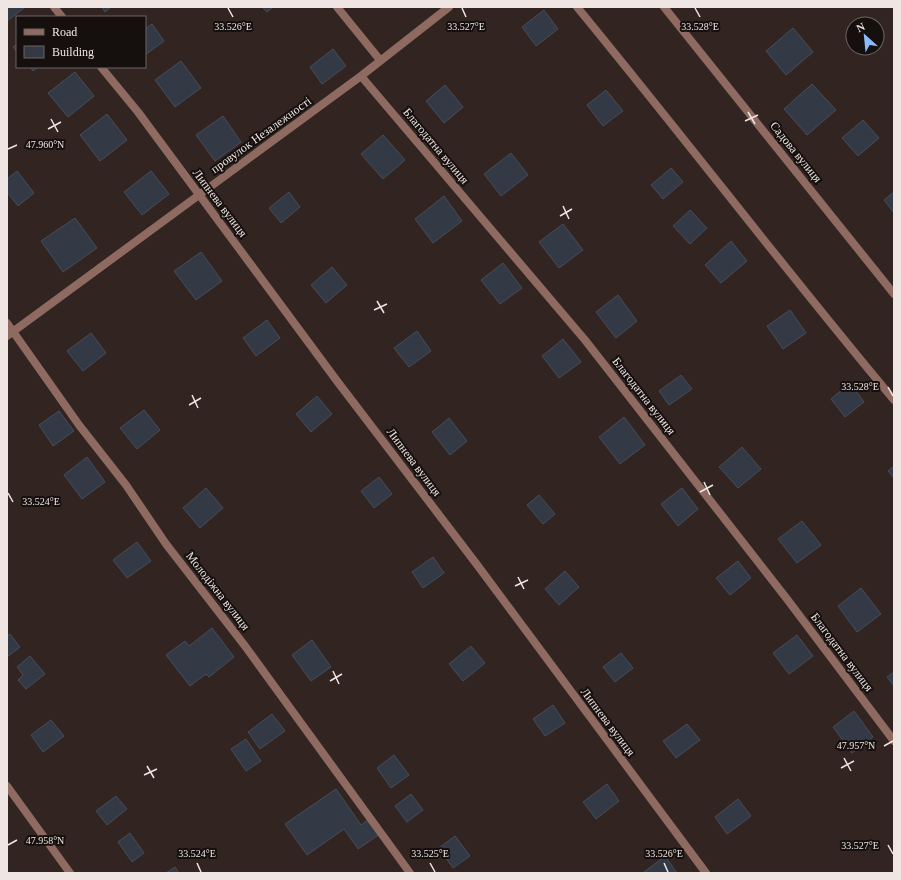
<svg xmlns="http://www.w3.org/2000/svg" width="901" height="880" viewBox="0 0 901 880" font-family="'Times New Roman',serif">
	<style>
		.building { fill: #333a45; stroke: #464e59 }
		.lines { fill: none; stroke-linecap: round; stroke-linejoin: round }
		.minor { stroke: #8e6a61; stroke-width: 8 }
		.tertiary { stroke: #8e6a61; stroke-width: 8 }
		.ticks { fill: none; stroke: #efe6e4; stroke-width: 1.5 }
		.labels { text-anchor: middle; stroke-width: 4; stroke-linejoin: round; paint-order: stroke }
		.street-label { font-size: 12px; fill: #efe6e4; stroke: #150f0d }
		.ticks-label { font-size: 10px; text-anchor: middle; fill: #efe6e4; stroke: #150f0d; stroke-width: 4; stroke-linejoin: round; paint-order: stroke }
	</style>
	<rect width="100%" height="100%" fill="#312421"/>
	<!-- building -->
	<path class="building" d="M 7,7 L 25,7 L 7,21 Z
		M 102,7 L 111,7 L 105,12 Z
		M 262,7 L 273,7 L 267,12 Z
		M 544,10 L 558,29 L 536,46 L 522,27 Z
		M 152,24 L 164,41 L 145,55 L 145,29 Z
		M 793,28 L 813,52 L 786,75 L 766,51 Z
		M 17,44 L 17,52 L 13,47 Z
		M 333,49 L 346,66 L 322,84 L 310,67 Z
		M 181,61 L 201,88 L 175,107 L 155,80 Z
		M 30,67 L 38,67 L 33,71 Z
		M 75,72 L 94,96 L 68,117 L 48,93 Z
		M 812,84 L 836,110 L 807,135 L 784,109 Z
		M 445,85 L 463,107 L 444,123 L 426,101 Z
		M 606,90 L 623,111 L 603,126 L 587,105 Z
		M 107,114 L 127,140 L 100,161 L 80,135 Z
		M 223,116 L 241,142 L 215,161 L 196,135 Z
		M 863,120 L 879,138 L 858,156 L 842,138 Z
		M 383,135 L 405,160 L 383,179 L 361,154 Z
		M 511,153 L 528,175 L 501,196 L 484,174 Z
		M 671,168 L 683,182 L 663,199 L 651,185 Z
		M 17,171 L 34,193 L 18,206 L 7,192 L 7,179 Z
		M 151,171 L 169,194 L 142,215 L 124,192 Z
		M 289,192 L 300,207 L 281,223 L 269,208 Z
		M 894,192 L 894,213 L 884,200 Z
		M 444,196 L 462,221 L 433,243 L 415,219 Z
		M 690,210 L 707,228 L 690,244 L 673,226 Z
		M 75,218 L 97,248 L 63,272 L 41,241 Z
		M 563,224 L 583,250 L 559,268 L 539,242 Z
		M 731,241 L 747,261 L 721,283 L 705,265 Z
		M 201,252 L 222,281 L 196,300 L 174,271 Z
		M 503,263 L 522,288 L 500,304 L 481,280 Z
		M 332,267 L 347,285 L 326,303 L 311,285 Z
		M 618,295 L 637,321 L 616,338 L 596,312 Z
		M 790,310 L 806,333 L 783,349 L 767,326 Z
		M 267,320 L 280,338 L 256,356 L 243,338 Z
		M 417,331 L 431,351 L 409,367 L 394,348 Z
		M 91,333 L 106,353 L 83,371 L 67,351 Z
		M 563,339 L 581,362 L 559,378 L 542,356 Z
		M 681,375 L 692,389 L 669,405 L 659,391 Z
		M 850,383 L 864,402 L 845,417 L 831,399 Z
		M 317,396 L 332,414 L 311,432 L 296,414 Z
		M 144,410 L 160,430 L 137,449 L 120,428 Z
		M 59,411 L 74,431 L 53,446 L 39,425 Z
		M 624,417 L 645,445 L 620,464 L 599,437 Z
		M 449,418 L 467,441 L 450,455 L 432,432 Z
		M 742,447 L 761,469 L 738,488 L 719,467 Z
		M 87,457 L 105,482 L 82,499 L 64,475 Z
		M 894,466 L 894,478 L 888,471 Z
		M 379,477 L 392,494 L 374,508 L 361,491 Z
		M 206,488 L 223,508 L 200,528 L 183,508 Z
		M 682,488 L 698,509 L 678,526 L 661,504 Z
		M 539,495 L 555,514 L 543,524 L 527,505 Z
		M 802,521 L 821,545 L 797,563 L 778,539 Z
		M 137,542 L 151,561 L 127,578 L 113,560 Z
		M 433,557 L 444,573 L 423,588 L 412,572 Z
		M 738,561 L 751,578 L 730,595 L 716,578 Z
		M 565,571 L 579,587 L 559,605 L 545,589 Z
		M 861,588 L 881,614 L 857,632 L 838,606 Z
		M 212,628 L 234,657 L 209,677 L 206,674 L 190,686 L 166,655 L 185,641 L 189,646 Z
		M 10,634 L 20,647 L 7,657 L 7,636 Z
		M 797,635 L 813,656 L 789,674 L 773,653 Z
		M 312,640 L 331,667 L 311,681 L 292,655 Z
		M 471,646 L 485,663 L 463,681 L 449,664 Z
		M 621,653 L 633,668 L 615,682 L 603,667 Z
		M 30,656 L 45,674 L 26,689 L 18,680 L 23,675 L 17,667 Z
		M 894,672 L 894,686 L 887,677 Z
		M 553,705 L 565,723 L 545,736 L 533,719 Z
		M 854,711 L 873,737 L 852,753 L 833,727 Z
		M 272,714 L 285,731 L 260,749 L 248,732 Z
		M 51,720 L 64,736 L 43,752 L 31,735 Z
		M 687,724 L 700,740 L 676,758 L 663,741 Z
		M 246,739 L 261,761 L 246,771 L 231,749 Z
		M 394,755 L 409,775 L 391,788 L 377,768 Z
		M 607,784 L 619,801 L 596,819 L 583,802 Z
		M 336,789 L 361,825 L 369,819 L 380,834 L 358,849 L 344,829 L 307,855 L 285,824 Z
		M 411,794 L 423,810 L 407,822 L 395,806 Z
		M 116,796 L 127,809 L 107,825 L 96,811 Z
		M 738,799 L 751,816 L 727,834 L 715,817 Z
		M 130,833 L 144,853 L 132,862 L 118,842 Z
		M 455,836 L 470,856 L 453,868 L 439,848 Z
		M 665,856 L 677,873 L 643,873 Z
		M 175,867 L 179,873 L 166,873 Z"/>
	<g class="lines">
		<!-- minor -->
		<path class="minor" d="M 54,7 L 62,17
			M 337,7 L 380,60
			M 577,7 C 684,137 786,271 894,400
			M 101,67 L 138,112 L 337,381 L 478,566 L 706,873
			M 361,76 L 585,340 L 787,599 L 894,741
			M 7,323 L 79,425 L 126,485 L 166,544 L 245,646 L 410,873
			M 7,336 L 361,76 L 449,7
			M 7,786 L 70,873"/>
		<!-- tertiary -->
		<path class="tertiary" d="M 664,7 L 894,294"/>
	</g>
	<!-- ticks -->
	<path class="ticks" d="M 228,8 L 233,17M 462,8 L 466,17M 695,8 L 700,17M 748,112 L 755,124M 51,119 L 58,132M 745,121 L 758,115M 48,129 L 61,122M 8,149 L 17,145M 563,206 L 569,219M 560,216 L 572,209M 377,301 L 384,313M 374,310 L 387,304M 888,387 L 893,396M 192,395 L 198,408M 189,405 L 201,398M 704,482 L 710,495M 700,492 L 713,485M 8,493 L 13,502M 518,577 L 524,589M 515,586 L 528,580M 333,671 L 339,684M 330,681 L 342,674M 884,746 L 893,741M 844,758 L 851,771M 147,766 L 154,778M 841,768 L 854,761M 144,775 L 157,769M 8,845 L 17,840M 888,845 L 893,854M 197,863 L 201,872M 430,863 L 435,872M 664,863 L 668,872"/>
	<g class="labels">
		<!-- street labels -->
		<g class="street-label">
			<text transform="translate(261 135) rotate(-36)" y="4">провулок Незалежності</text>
			<text transform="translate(436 146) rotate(50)" y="4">Благодатна вулиця</text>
			<text transform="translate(796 152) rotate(51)" y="4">Садова вулиця</text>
			<text transform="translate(220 203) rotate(53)" y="4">Липнева вулиця</text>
			<text transform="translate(644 396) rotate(52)" y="4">Благодатна вулиця</text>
			<text transform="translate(414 462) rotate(53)" y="4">Липнева вулиця</text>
			<text transform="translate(218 591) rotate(52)" y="4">Молодіжна вулиця</text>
			<text transform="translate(842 652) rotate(53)" y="4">Благодатна вулиця</text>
			<text transform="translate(608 722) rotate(53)" y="4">Липнева вулиця</text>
		</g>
	</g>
	<g class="ticks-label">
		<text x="233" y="30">33.526°E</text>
		<text x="466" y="30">33.527°E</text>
		<text x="700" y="30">33.528°E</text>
		<text x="45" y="148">47.960°N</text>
		<text x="860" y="390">33.528°E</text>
		<text x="41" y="505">33.524°E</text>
		<text x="856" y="749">47.957°N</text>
		<text x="45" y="844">47.958°N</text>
		<text x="860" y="849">33.527°E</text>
		<text x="197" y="857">33.524°E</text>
		<text x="430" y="857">33.525°E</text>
		<text x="664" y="857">33.526°E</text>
	</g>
	<!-- border -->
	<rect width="901" height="880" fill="none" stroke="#efe6e4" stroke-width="16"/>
	<!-- legend -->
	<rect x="16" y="16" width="130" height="52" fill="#150f0d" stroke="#6c6563"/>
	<rect x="24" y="29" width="20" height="6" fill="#8e6a61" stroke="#6c6563"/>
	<text x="52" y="36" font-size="12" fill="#efe6e4">Road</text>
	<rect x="24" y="46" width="20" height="12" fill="#333a45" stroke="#6c6563"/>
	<text x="52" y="56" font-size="12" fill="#efe6e4">Building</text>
	<!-- north arrow -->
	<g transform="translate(865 36) rotate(333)"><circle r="19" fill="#150f0d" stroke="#6c6563"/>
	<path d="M0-3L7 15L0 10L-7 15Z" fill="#8abafc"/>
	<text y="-6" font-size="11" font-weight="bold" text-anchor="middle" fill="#efe6e4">N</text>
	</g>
</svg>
